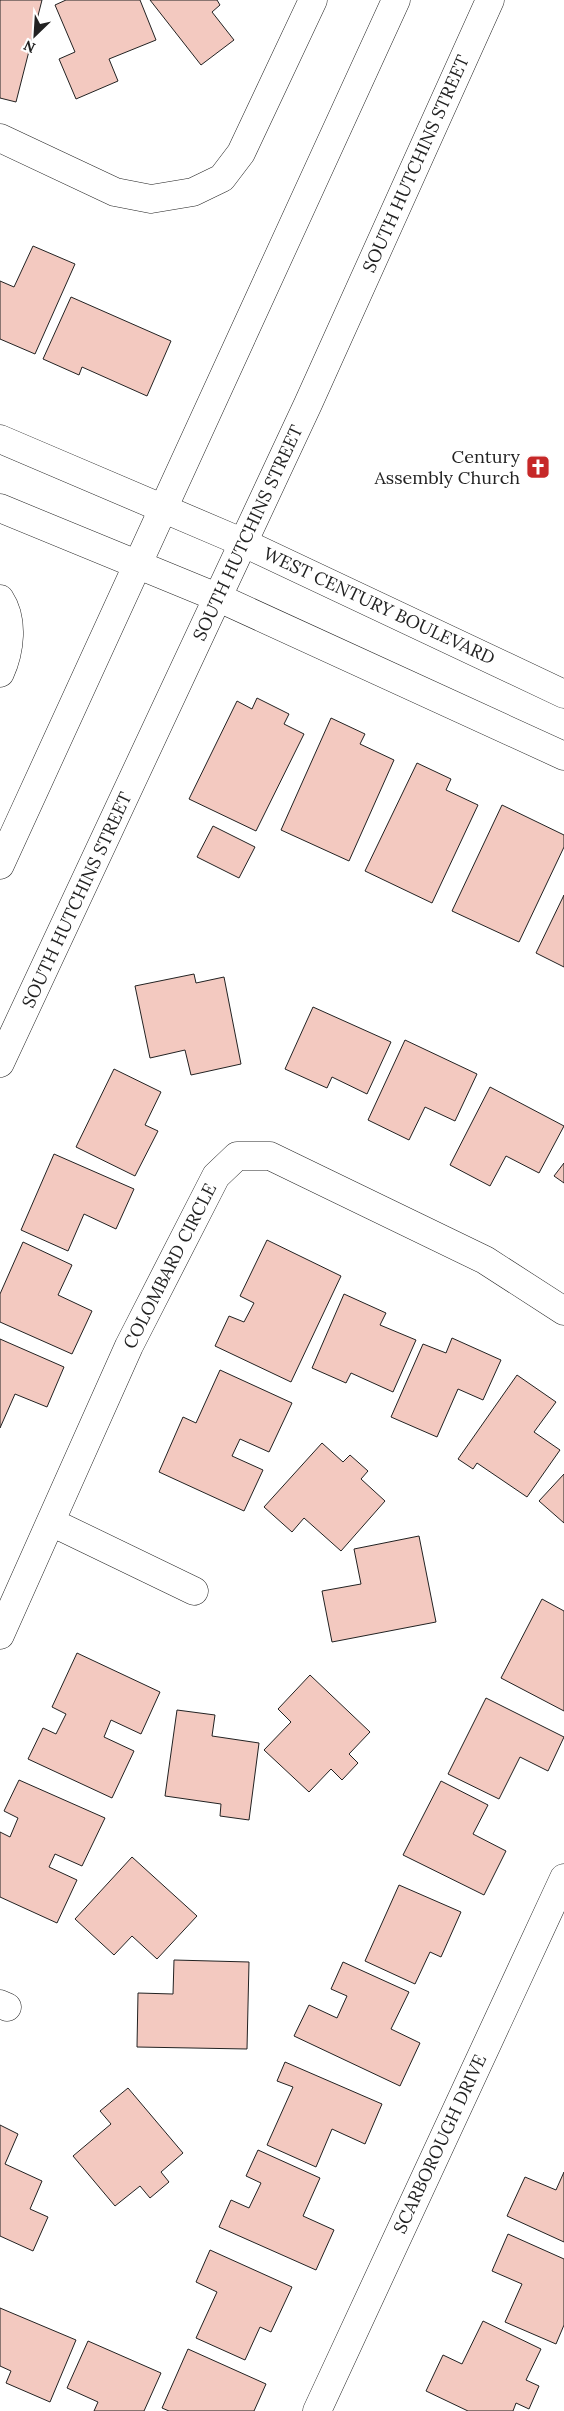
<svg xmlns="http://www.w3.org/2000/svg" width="564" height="2411" viewBox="0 0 564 2411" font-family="Lora,serif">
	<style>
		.building { fill: #f3c9c0; stroke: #222 }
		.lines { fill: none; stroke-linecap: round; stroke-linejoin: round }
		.minor-casing { stroke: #222; stroke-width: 29 }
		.tertiary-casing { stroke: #222; stroke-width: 29 }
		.primary-casing { stroke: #222; stroke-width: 29 }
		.minor { stroke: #fff; stroke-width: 28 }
		.tertiary { stroke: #fff; stroke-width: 28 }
		.primary { stroke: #fff; stroke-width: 28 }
		.labels { text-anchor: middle; stroke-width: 4; stroke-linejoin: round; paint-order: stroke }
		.street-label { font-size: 18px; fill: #222; stroke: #fff }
		.poi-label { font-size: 18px; fill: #222; stroke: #fff; text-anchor: end }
	</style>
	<rect width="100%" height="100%" fill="#fff"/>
	<!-- building -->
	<path class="building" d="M 0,0 L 42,0 L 16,102 L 0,98 Z
		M 66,0 L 140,0 L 156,40 L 109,59 L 118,81 L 76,99 L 59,59 L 75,52 L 55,5 Z
		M 150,0 L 217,0 L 220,5 L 212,12 L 234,40 L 201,65 Z
		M 33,246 L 75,264 L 35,354 L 0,339 L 0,281 L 14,287 Z
		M 71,297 L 171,341 L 147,396 L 82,367 L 79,375 L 43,359 Z
		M 257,698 L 289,714 L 284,724 L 304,734 L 256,831 L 189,799 L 237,701 L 252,709 Z
		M 331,718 L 365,734 L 360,744 L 394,760 L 349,861 L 281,830 Z
		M 417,763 L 451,779 L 446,790 L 478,805 L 432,903 L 365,871 Z
		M 502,805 L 564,835 L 564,847 L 519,942 L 452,911 Z
		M 213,826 L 255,847 L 239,878 L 197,857 Z
		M 564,895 L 564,967 L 536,953 Z
		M 194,974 L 196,983 L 224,977 L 241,1064 L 191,1075 L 185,1050 L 150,1058 L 135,986 Z
		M 313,1007 L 391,1042 L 367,1094 L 332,1077 L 327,1088 L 285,1069 Z
		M 405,1040 L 477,1074 L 455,1121 L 425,1107 L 409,1140 L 368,1120 Z
		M 114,1069 L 161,1092 L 145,1125 L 158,1131 L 135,1176 L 76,1147 Z
		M 490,1087 L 564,1126 L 539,1173 L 506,1156 L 490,1186 L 450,1165 Z
		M 54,1154 L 134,1189 L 116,1229 L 84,1214 L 68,1251 L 21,1230 Z
		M 564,1163 L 564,1183 L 554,1176 Z
		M 267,1240 L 341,1276 L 291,1382 L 215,1346 L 229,1316 L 244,1322 L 254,1303 L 240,1296 Z
		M 23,1242 L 72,1265 L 58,1295 L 92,1311 L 72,1354 L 0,1322 L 0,1294 Z
		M 344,1294 L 386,1313 L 380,1325 L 416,1340 L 393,1392 L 351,1373 L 346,1383 L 312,1368 Z
		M 452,1338 L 501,1360 L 483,1400 L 458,1389 L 437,1437 L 391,1417 L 423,1344 L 446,1353 Z
		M 0,1339 L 64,1367 L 47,1407 L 15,1394 L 0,1428 Z
		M 220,1370 L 292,1403 L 269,1452 L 240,1439 L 232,1456 L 263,1470 L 244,1511 L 159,1472 L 183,1417 L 196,1423 Z
		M 517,1375 L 556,1402 L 534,1432 L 560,1450 L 527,1497 L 477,1463 L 473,1469 L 458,1459 Z
		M 322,1443 L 343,1462 L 350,1455 L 368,1471 L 361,1479 L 385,1501 L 341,1551 L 304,1518 L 292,1532 L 264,1507 Z
		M 564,1474 L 564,1523 L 539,1501 Z
		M 419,1536 L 436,1622 L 332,1642 L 322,1591 L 361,1584 L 354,1549 Z
		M 542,1599 L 564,1611 L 564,1711 L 501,1678 Z
		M 77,1653 L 160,1692 L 141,1734 L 111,1720 L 104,1737 L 134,1751 L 112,1798 L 28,1759 L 43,1728 L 56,1734 L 66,1714 L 52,1707 Z
		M 310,1675 L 370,1732 L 349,1754 L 358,1763 L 342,1780 L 331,1769 L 309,1792 L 264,1750 L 291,1722 L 278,1709 Z
		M 486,1698 L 564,1737 L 548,1771 L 520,1757 L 499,1799 L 448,1774 Z
		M 177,1710 L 215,1715 L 212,1736 L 259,1743 L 249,1820 L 220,1816 L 221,1804 L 165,1796 Z
		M 19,1780 L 105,1818 L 82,1866 L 55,1854 L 49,1867 L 77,1880 L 57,1923 L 0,1897 L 0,1832 L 10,1837 L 18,1818 L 4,1811 Z
		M 441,1781 L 488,1805 L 473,1834 L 506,1851 L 484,1895 L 403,1855 Z
		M 132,1857 L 197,1916 L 157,1959 L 132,1936 L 114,1955 L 75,1919 Z
		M 399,1885 L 461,1912 L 441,1957 L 430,1952 L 415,1984 L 365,1961 Z
		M 174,1960 L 249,1962 L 247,2049 L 137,2047 L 138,1993 L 173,1994 Z
		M 343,1962 L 409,1992 L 391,2029 L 420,2043 L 400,2086 L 294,2036 L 309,2005 L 337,2018 L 347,1996 L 331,1989 Z
		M 285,2062 L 382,2104 L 365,2144 L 332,2129 L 316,2167 L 267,2145 L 293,2087 L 277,2081 Z
		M 128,2088 L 183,2153 L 161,2172 L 169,2182 L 150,2198 L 140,2186 L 115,2206 L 73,2156 L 111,2124 L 100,2111 Z
		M 0,2125 L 18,2134 L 5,2164 L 42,2181 L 30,2209 L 48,2217 L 33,2251 L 0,2236 Z
		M 258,2150 L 320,2178 L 303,2216 L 334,2230 L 316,2270 L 219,2227 L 231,2200 L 249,2208 L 261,2183 L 246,2176 Z
		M 564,2172 L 564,2242 L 507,2216 L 525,2177 L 556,2190 Z
		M 508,2234 L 564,2259 L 564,2325 L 556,2344 L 505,2322 L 522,2284 L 492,2271 Z
		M 210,2250 L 292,2287 L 271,2332 L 260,2327 L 245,2360 L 196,2338 L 217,2292 L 196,2282 Z
		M 0,2308 L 76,2340 L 50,2402 L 6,2383 L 11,2371 L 0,2366 Z
		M 483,2321 L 541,2349 L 526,2380 L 539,2386 L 529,2409 L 516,2403 L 513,2411 L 468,2411 L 426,2391 L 443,2355 L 462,2364 Z
		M 88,2341 L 161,2373 L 144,2411 L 94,2411 L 98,2402 L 67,2388 Z
		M 188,2349 L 266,2384 L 254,2411 L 169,2411 L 162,2408 Z"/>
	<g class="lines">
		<!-- minor casing -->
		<g class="minor-casing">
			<path id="minor" d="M 0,138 L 115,192 L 151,199 L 193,192 L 222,178 L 241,153 L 313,0
				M 0,599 C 14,620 10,651 0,673
				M 51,1522 L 194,1591
				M 0,1635 L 129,1346 L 216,1176 L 237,1156 L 270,1156 L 485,1260 L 564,1311
				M 0,2004 L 7,2007
				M 317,2411 L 564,1878"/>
		</g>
		<!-- tertiary casing -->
		<g class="tertiary-casing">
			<path id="tertiary" d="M 0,439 L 244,543 L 564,694
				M 0,508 L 219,598 L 564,756"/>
		</g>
		<!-- primary casing -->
		<g class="primary-casing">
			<path id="primary" d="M 0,865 L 396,0
				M 0,1063 L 308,404 L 490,0"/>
		</g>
		<!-- minor -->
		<use href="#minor" class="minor"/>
		<!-- tertiary -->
		<use href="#tertiary" class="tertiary"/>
		<!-- primary -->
		<use href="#primary" class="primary"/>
	</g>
	<!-- icons -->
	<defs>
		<g id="church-square" transform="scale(1.25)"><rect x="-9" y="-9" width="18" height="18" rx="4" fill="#c62828" stroke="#fff"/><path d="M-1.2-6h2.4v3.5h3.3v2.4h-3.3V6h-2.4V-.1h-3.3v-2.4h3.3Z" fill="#fff"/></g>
	</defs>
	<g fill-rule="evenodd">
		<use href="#church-square" x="538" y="467"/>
	</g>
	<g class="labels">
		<!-- street labels -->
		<g class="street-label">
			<text transform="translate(416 164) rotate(-66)" y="6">SOUTH HUTCHINS STREET</text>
			<text transform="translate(248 533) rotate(-65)" y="6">SOUTH HUTCHINS STREET</text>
			<text transform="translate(379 606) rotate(25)" y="6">WEST CENTURY BOULEVARD</text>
			<text transform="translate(77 900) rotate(-65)" y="6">SOUTH HUTCHINS STREET</text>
			<text transform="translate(170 1266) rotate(-63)" y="6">COLOMBARD CIRCLE</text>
			<text transform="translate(440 2144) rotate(-65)" y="6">SCARBOROUGH DRIVE</text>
		</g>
		<!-- poi labels -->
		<g class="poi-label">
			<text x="520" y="463">Century<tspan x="520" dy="21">Assembly Church</tspan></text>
		</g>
	</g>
	<!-- north arrow -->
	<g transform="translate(35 35) rotate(205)" stroke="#ffffff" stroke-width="4" paint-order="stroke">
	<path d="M0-4L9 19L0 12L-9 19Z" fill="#222222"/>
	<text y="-8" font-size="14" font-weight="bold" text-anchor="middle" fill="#222222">N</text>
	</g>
</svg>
